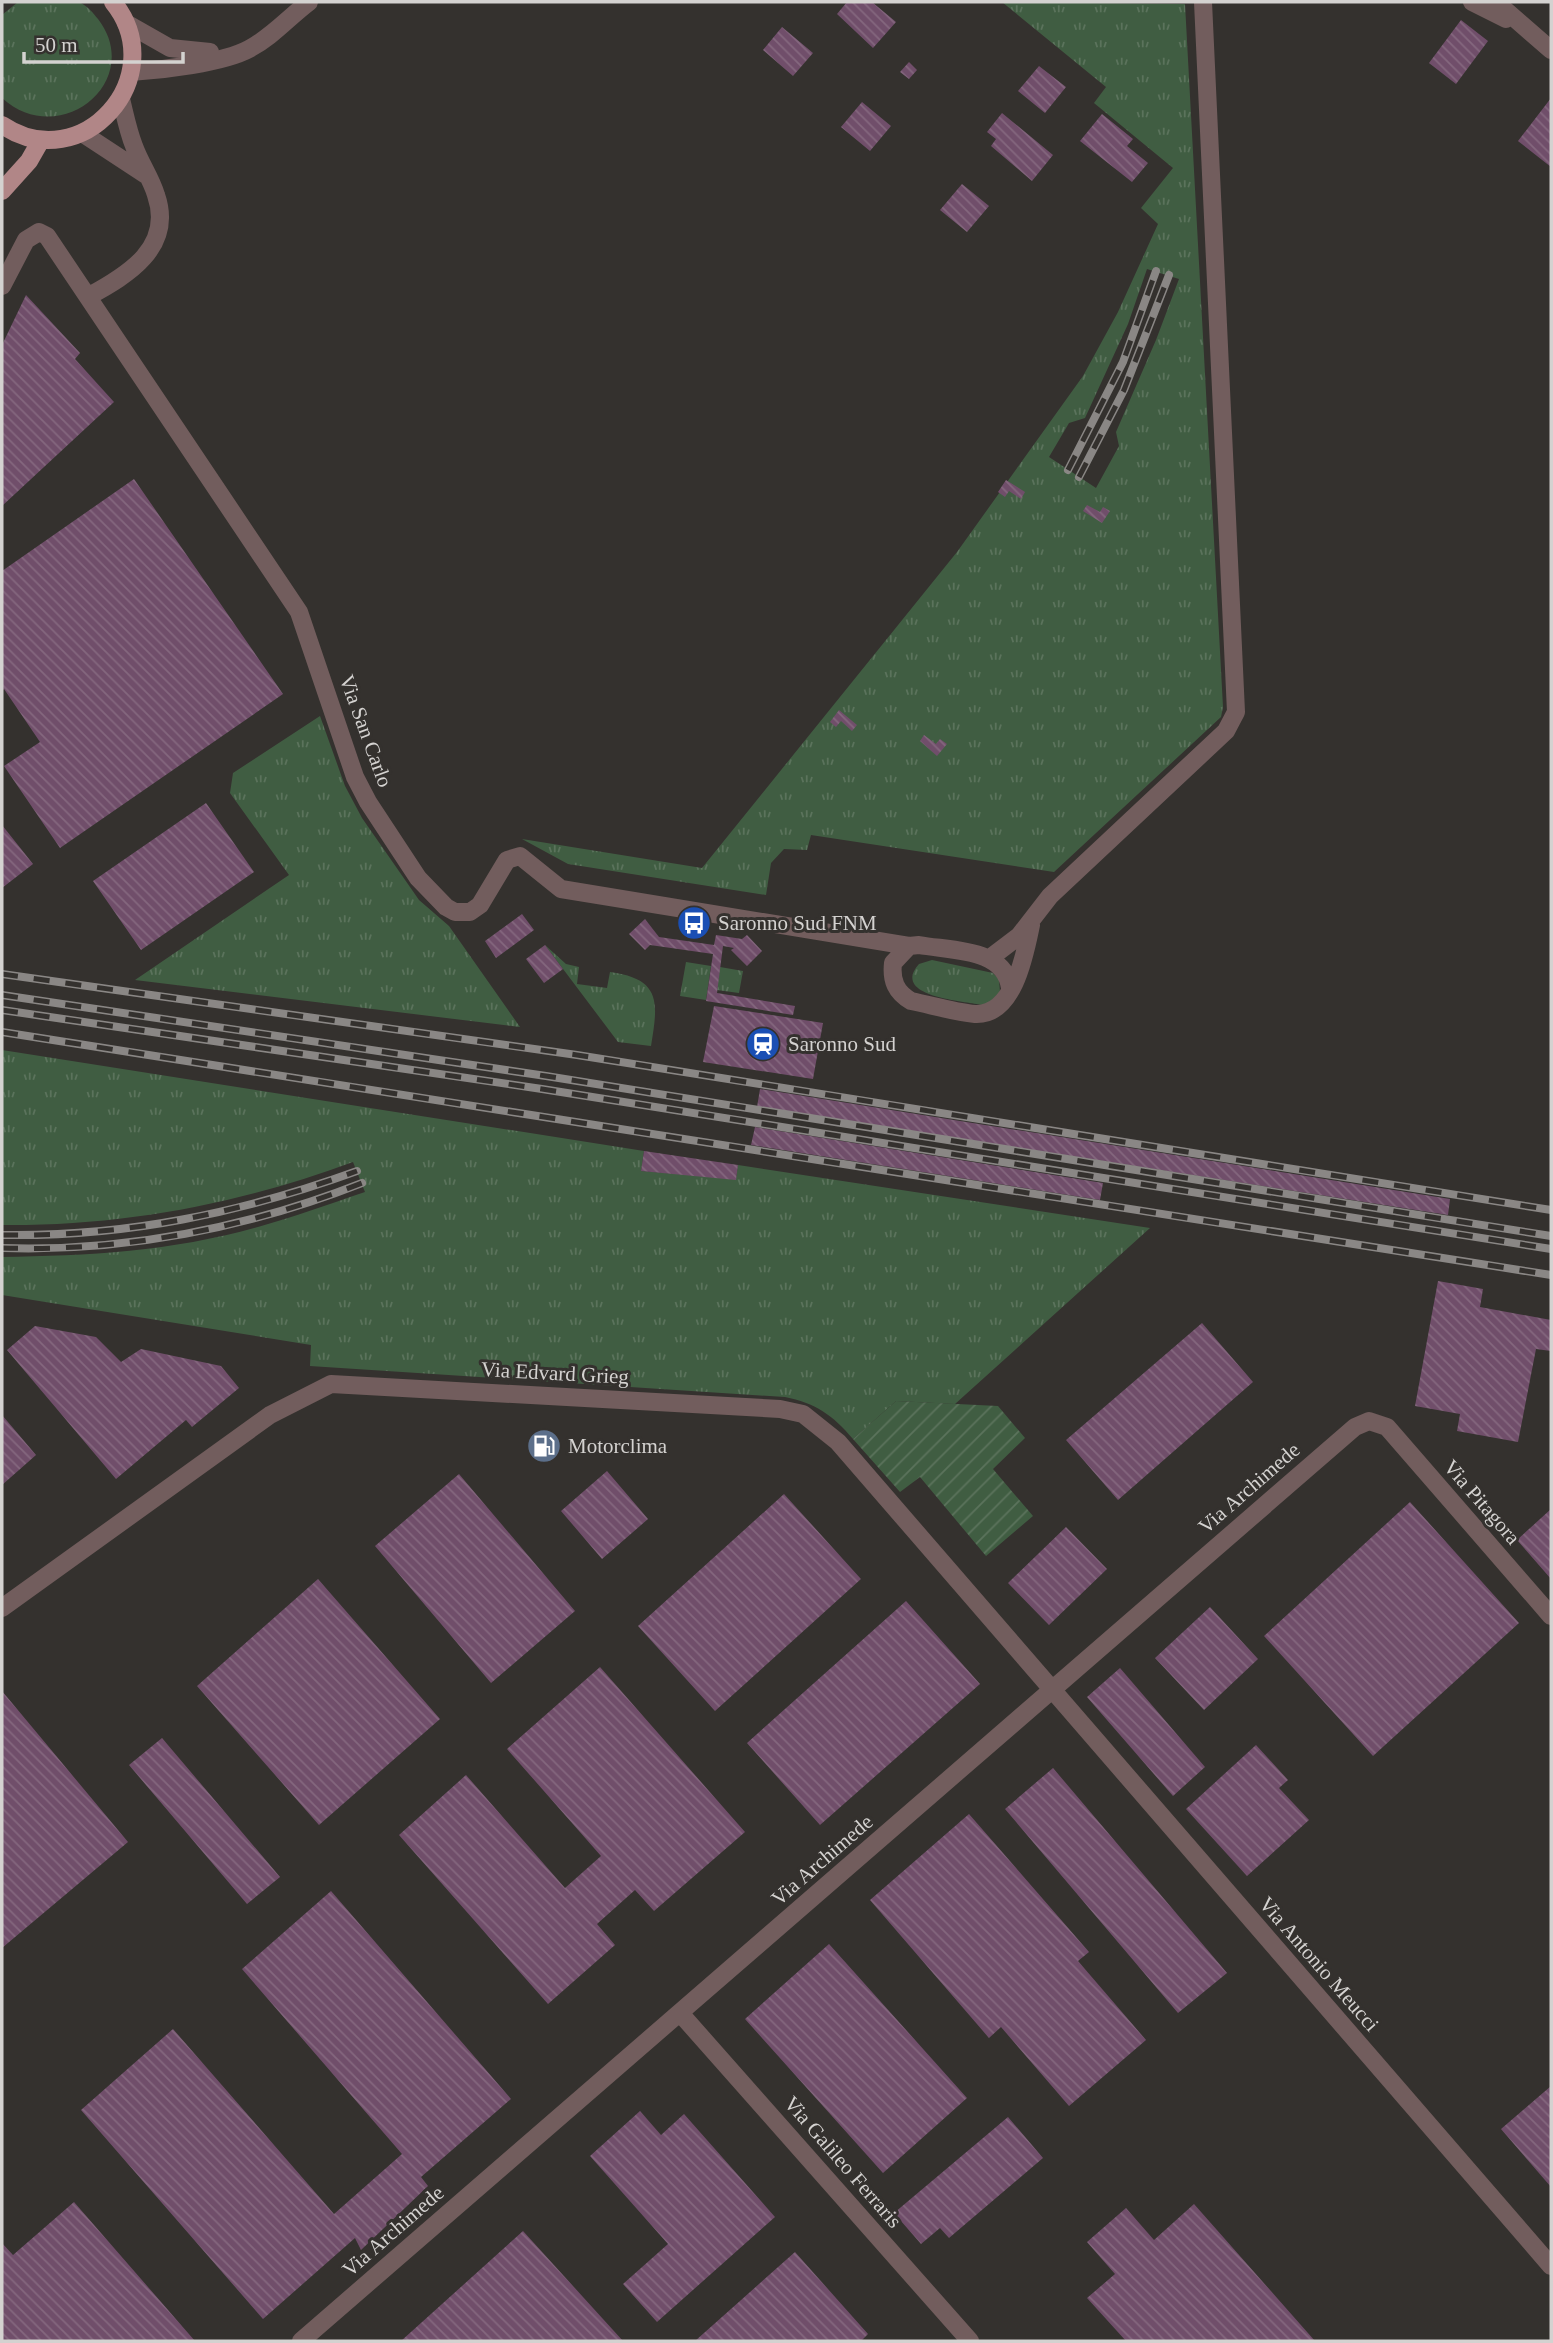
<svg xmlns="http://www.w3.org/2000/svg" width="1553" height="2343" viewBox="0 0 1553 2343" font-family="Georgia,serif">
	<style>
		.grass { fill: url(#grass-tufts); fill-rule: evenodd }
		.garden { fill: url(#garden-furrows) }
		.building { fill: url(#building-back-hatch) }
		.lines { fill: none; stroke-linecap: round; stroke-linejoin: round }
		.minor { stroke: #725d5d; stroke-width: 18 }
		.primary { stroke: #b18687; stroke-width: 18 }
		.rail-casing { stroke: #8a8785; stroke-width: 8 }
		.rail { stroke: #34312e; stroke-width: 5; stroke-dasharray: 16; stroke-linecap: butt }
		.labels { text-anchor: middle; stroke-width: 6; stroke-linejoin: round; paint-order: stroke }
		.street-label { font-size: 21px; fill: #d4d2d0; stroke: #34312e }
		.poi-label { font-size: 21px; fill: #d4d2d0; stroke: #34312e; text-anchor: start }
	</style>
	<defs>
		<pattern id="grass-tufts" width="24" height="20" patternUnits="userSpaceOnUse" patternTransform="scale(1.75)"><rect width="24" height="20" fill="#405d42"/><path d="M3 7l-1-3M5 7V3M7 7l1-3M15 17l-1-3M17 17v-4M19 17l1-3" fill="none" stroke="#5b735c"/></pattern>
		<pattern id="garden-furrows" width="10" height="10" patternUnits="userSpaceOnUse" patternTransform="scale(1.75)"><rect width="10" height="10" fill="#405d42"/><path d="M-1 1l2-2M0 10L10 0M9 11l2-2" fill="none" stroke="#5b735c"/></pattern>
		<pattern id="building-back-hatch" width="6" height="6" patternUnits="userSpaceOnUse" patternTransform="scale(1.75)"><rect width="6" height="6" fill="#704e6a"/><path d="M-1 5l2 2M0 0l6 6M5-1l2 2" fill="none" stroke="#84677e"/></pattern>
	</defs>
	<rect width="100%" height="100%" fill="#34312e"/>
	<!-- grass -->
	<path class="grass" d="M 18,2 C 36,2 61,0 78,2 C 86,4 93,13 98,19 C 145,80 61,151 2,98 L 2,15 Z
		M 1002,2 L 1185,4 L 1223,707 L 1221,717 L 1054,872 L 811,835 L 807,850 L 784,849 L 771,863 L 766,895 L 568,864 L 522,839 L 702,868 L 957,552 L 1083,376 L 1118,312 L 1158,224 L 1141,208 L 1173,168 L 1094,103 L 1106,87 ZM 1147,269 L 1179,279 L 1156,340 L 1116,432 L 1119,446 L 1096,488 L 1049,457 L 1069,423 L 1085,418 L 1128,324 Z
		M 320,716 L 345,786 L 362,818 L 419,900 L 449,926 L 520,1027 L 135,980 L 289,875 L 230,793 L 233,773 Z
		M 545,945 L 566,964 L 579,967 L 577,984 L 607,988 L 610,972 C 662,979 658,1003 651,1046 L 618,1042 Z
		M 932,960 L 993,973 L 999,979 L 1000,992 L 991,1003 L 982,1005 C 964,1001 890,997 919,964 Z
		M 686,962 L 711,966 L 706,1000 L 680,996 Z
		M 720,967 L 743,971 L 739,993 L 717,990 Z
		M 2,1050 L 644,1151 L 641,1171 L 736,1179 L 738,1165 L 1150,1228 L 955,1404 L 896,1401 L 853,1439 C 833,1415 815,1403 785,1397 L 310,1366 L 311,1345 L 2,1295 L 2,1257 C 88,1256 174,1251 258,1227 C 294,1217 329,1204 365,1192 L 353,1162 C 239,1204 124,1226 2,1225 Z"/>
	<!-- garden -->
	<path class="garden" d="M 896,1401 L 998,1406 L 1025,1438 L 993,1469 L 1033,1516 L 986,1556 L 920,1477 L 900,1492 L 853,1439 Z"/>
	<!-- building -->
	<path class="building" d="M 847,2 L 872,2 L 896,22 L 873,48 L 837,14 Z
		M 1461,20 L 1488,41 L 1456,84 L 1429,63 Z
		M 782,27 L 813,53 L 793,76 L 763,50 Z
		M 909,62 L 917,70 L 909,79 L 900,72 Z
		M 1039,66 L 1066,87 L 1045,113 L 1018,91 Z
		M 1551,98 L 1551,167 L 1518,141 Z
		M 862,102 L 891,126 L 870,151 L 841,127 Z
		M 1002,113 L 1053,155 L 1032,181 L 991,146 L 996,139 L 987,132 Z
		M 1102,114 L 1133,139 L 1127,146 L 1148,163 L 1132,182 L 1080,141 Z
		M 962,184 L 989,206 L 967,232 L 940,210 Z
		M 26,295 L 80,353 L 75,359 L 114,402 L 2,506 L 2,345 Z
		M 134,479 L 283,694 L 60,848 L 4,766 L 40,742 L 4,689 L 2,691 L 2,571 Z
		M 1006,480 L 1025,492 L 1021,499 L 1009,491 L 1005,497 L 998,492 Z
		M 1087,505 L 1100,512 L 1103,507 L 1110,511 L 1102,523 L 1083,511 Z
		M 839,710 L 857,725 L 852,731 L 841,721 L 836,727 L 830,722 Z
		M 924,735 L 936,744 L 940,739 L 947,744 L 937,756 L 920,741 Z
		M 206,803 L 254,872 L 141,950 L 93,881 Z
		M 2,825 L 33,864 L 2,888 Z
		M 522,914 L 534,930 L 496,958 L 485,941 Z
		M 645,919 L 659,937 L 714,945 L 716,935 L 742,939 L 747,935 L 762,951 L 747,966 L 731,950 L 734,948 L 723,946 L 717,993 L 795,1006 L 793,1015 L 706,1001 L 713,954 L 650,945 L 645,950 L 629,934 Z
		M 545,945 L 563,969 L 544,983 L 526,959 Z
		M 714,1006 L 823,1023 L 813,1079 L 703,1062 Z
		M 760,1089 L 1450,1199 L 1448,1215 L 757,1107 Z
		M 755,1127 L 1103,1183 L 1100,1200 L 751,1145 Z
		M 644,1151 L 738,1165 L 736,1180 L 641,1171 Z
		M 1438,1281 L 1483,1289 L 1480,1307 L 1551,1320 L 1551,1351 L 1536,1349 L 1518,1442 L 1457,1431 L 1460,1414 L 1415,1406 Z
		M 1202,1323 L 1253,1382 L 1118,1500 L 1066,1440 Z
		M 35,1326 L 96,1337 L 121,1362 L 141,1349 L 221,1366 L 239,1388 L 192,1427 L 186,1420 L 116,1479 L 7,1350 Z
		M 2,1415 L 36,1455 L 2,1485 Z
		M 607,1471 L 648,1519 L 602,1559 L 561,1511 Z
		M 459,1474 L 575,1611 L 491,1683 L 375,1546 Z
		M 784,1494 L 861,1579 L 715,1711 L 638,1626 Z
		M 1410,1502 L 1519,1623 L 1373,1756 L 1264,1636 Z
		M 1551,1509 L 1551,1579 L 1517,1540 Z
		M 1066,1527 L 1107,1569 L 1049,1625 L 1008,1583 Z
		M 318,1579 L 440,1719 L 319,1825 L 197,1686 Z
		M 906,1601 L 980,1684 L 820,1825 L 747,1743 Z
		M 1210,1607 L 1258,1659 L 1204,1710 L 1155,1658 Z
		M 600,1667 L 745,1832 L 654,1911 L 635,1890 L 597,1924 L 615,1945 L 548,2004 L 399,1835 L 466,1775 L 565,1888 L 601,1856 L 507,1749 Z
		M 1120,1668 L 1205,1767 L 1173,1796 L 1087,1697 Z
		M 2,1691 L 128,1842 L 2,1948 Z
		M 162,1738 L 280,1877 L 247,1904 L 129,1765 Z
		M 1256,1745 L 1288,1780 L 1279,1788 L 1309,1820 L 1247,1876 L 1186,1809 Z
		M 1053,1768 L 1227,1973 L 1178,2013 L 1005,1809 Z
		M 969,1814 L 1089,1952 L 1078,1961 L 1146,2040 L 1069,2106 L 1001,2027 L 989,2038 L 870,1900 Z
		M 331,1891 L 511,2099 L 421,2177 L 428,2186 L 361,2250 L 355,2238 L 263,2319 L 81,2110 L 173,2029 L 334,2214 L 402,2154 L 242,1969 Z
		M 829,1944 L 967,2098 L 883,2173 L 745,2019 Z
		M 1551,2086 L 1551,2187 L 1501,2129 Z
		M 640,2111 L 661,2135 L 684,2114 L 775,2217 L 657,2322 L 623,2284 L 668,2244 L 590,2156 Z
		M 1008,2117 L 1043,2158 L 949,2238 L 940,2228 L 921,2244 L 894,2213 Z
		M 74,2202 L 195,2341 L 2,2341 L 2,2243 L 13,2255 Z
		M 1194,2204 L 1315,2341 L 1126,2341 L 1087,2298 L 1115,2274 L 1087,2242 L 1126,2208 L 1154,2240 Z
		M 523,2231 L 623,2341 L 401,2341 Z
		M 795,2252 L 868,2334 L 861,2341 L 695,2341 Z"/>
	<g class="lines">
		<!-- minor -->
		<path class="minor" d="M 1472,2 L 1506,19
			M 1496,2 L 1551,50
			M 126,23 L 170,48 L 210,52
			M 131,72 C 162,70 223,63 249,49 C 272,37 289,17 309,2
			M 82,133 L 146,175
			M 2,286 L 26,240 L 39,232 L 47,236 L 299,612 L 355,777 L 368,802 L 418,878 L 446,907 L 455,912 L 470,912 L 480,905 L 507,860 L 520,856 L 561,889 L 909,946
			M 89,296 C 128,275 174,247 156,195 C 151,178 140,163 134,146 C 128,131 125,115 121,99
			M 990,958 L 1019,936 L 1050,896 L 1226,731 L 1236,712 L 1203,2
			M 1010,988 C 1005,948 952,951 919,945 L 909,946 L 893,963 C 891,981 896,992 911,1001 C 931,1005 954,1012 975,1014 C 1014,1016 1025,954 1031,925
			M 2,1608 L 270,1415 L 331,1384 L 780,1409 L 803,1414 L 838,1442 L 1551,2266
			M 680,2013 L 970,2341
			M 301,2341 L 1355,1427 L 1369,1421 L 1387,1427 L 1551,1616"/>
		<!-- primary -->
		<path class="primary" d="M 2,125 C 82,179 173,76 113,2
			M 2,191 L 29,161 L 41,140"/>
		<!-- rail casing -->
		<g class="rail-casing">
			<path id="rail" d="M 1068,470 L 1123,362 L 1156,271
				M 1079,477 L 1124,390 L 1169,275
				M 2,974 L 577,1055 L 1551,1210
				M 2,995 L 546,1076 L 1551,1236
				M 2,1010 L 542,1089 L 1551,1249
				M 2,1032 L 1551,1275
				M 2,1235 C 126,1237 241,1213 357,1171
				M 2,1248 C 124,1252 248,1228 362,1183"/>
		</g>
		<!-- rail -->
		<use href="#rail" class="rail"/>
	</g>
	<!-- icons -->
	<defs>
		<g id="bus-disc" transform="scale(1.75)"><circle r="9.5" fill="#1a4fb4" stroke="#34312e"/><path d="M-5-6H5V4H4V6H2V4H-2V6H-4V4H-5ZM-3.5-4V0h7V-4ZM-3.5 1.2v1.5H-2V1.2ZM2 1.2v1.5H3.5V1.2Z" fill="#fff"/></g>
		<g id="station-disc" transform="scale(1.75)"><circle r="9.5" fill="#1a4fb4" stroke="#34312e"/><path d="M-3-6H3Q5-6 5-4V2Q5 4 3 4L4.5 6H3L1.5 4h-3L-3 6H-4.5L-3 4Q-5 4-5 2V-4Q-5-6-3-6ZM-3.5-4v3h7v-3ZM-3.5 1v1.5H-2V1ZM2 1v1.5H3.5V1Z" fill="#fff"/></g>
		<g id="fuel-disc" transform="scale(1.75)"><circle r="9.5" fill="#5c6f8a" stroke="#34312e"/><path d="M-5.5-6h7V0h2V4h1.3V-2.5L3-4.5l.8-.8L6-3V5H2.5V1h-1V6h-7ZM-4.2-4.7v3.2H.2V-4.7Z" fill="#fff"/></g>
	</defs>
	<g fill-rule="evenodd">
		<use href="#bus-disc" x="694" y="923"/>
		<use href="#station-disc" x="763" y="1044"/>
		<use href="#fuel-disc" x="544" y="1446"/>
	</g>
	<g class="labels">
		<!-- street labels -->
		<g class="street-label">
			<text transform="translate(366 731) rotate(70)" y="7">Via San Carlo</text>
			<text transform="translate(555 1373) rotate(3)" y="7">Via Edvard Grieg</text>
			<text transform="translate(1249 1488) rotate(-41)" y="7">Via Archimede</text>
			<text transform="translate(1482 1502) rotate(49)" y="7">Via Pitagora</text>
			<text transform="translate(822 1860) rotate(-41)" y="7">Via Archimede</text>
			<text transform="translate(1319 1964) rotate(49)" y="7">Via Antonio Meucci</text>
			<text transform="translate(843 2162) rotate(49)" y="7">Via Galileo Ferraris</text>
			<text transform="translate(393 2231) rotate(-41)" y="7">Via Archimede</text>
		</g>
		<!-- poi labels -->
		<g class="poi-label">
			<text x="718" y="930">Saronno Sud FNM</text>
			<text x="788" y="1051">Saronno Sud</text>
			<text x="568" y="1453">Motorclima</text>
		</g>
	</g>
	<!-- border -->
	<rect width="1553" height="2343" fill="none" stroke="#d4d2d0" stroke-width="7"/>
	<!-- scale -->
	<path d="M24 52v10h159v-10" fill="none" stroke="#d4d2d0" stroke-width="3.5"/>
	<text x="35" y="52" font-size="21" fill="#d4d2d0" stroke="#34312e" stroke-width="5" paint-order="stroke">50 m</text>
</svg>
